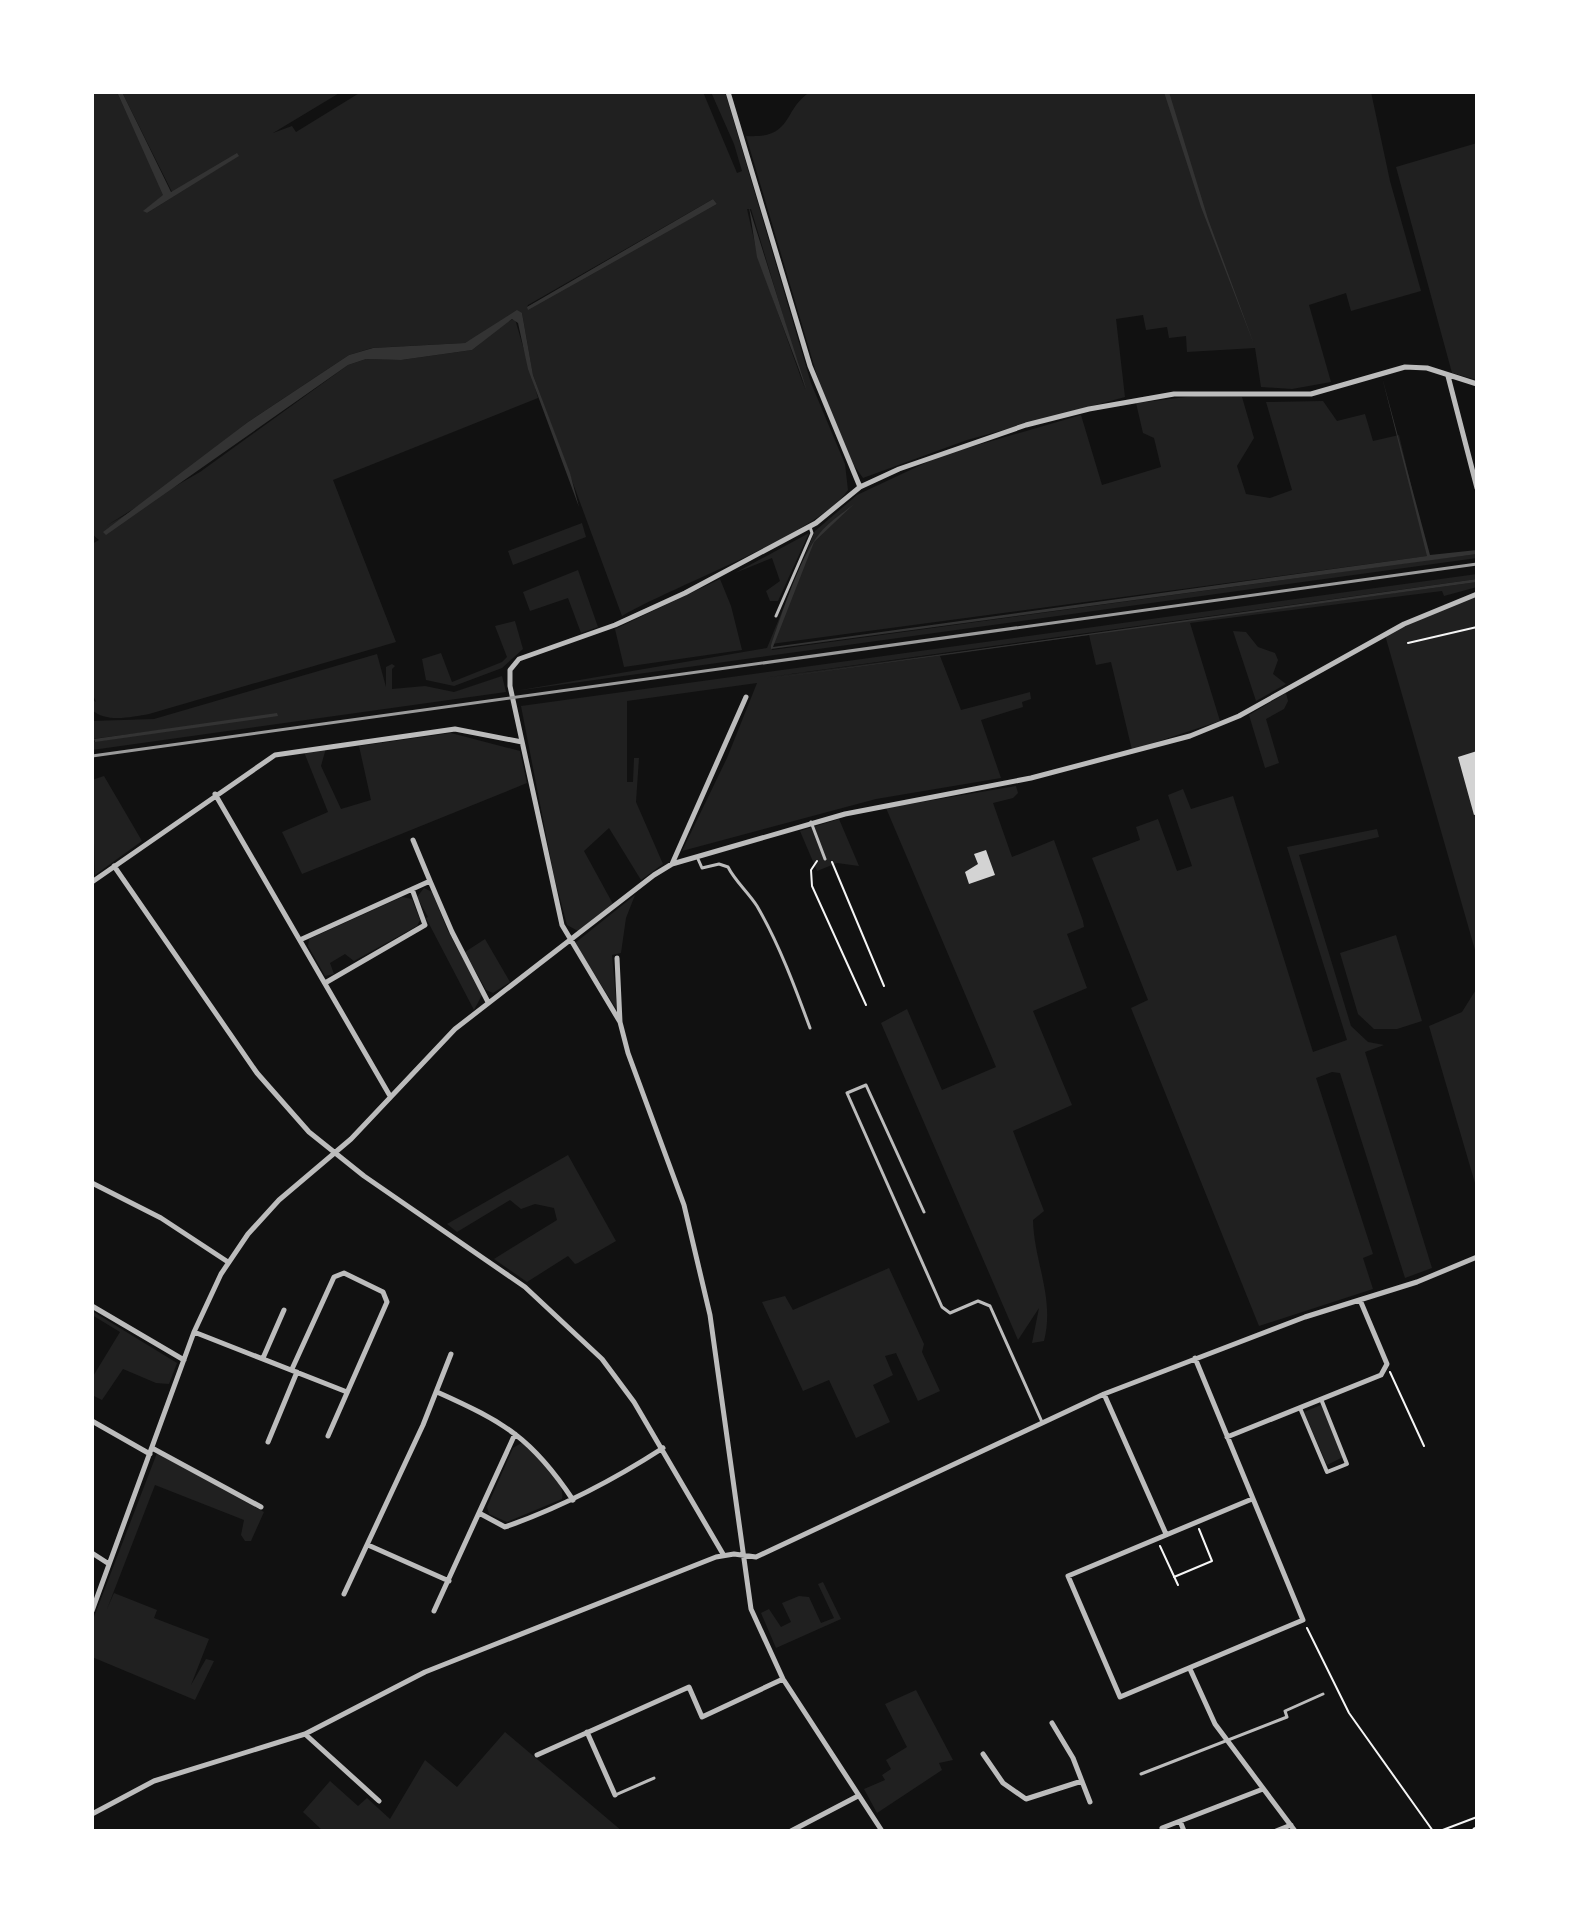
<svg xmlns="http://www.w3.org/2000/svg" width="1569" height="1923" viewBox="0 0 1569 1923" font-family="'Libre Baskerville',serif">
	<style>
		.green { fill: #202020; fill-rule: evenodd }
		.water { fill: #333 }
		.building { fill: #d3d3d3 }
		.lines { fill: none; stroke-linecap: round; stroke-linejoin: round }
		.path { stroke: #f5f5f5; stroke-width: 2 }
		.service { stroke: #bcbcbc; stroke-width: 3 }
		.pedestrian { stroke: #bcbcbc; stroke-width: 4 }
		.minor { stroke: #bcbcbc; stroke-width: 5 }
		.primary { stroke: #f5f5f5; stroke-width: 8 }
		.rail { stroke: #9a9a9a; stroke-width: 3 }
	</style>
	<rect width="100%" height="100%" fill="#111"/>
	<!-- green -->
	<path class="green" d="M 92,92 L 117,92 L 164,195 L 144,211 L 147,213 L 238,156 L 172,192 L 122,92 L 341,92 L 273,133 L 292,126 L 296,132 L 361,92 L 703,92 L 737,173 L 742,171 L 734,144 L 711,92 L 725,92 L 811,383 L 845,464 L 848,490 C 818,534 675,585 622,616 L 533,375 L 522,313 L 465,343 L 372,348 L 349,355 L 248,422 L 154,496 L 106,526 L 200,472 L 348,365 L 366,359 L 401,360 L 472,350 L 508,321 L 515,319 L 538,398 L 333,480 L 396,642 L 149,714 C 132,717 106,723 92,710 L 92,699 L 96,702 L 92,693 L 92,544 L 99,540 L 92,534 ZM 713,199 L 717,204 L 527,307 L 528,305 ZM 747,209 L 751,209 L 805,389 L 758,257 Z
		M 810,92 L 1371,92 L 1390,181 L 1421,291 L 1351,311 L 1346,293 L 1309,305 L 1331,382 L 1292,389 L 1261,387 L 1255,348 L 1187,352 L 1186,336 L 1169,338 L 1167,327 L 1146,330 L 1143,315 L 1116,319 L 1125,397 L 967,440 L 863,478 L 853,464 L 821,389 L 746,136 C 794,139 782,110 810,92 Z
		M 1477,143 L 1477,380 L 1452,373 L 1396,167 Z
		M 1195,396 L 1242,397 L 1254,438 L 1237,466 L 1246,494 L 1270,498 L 1292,490 L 1266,402 L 1323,401 L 1337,421 L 1365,414 L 1373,441 L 1399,435 L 1428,556 L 771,644 L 772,650 L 1428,560 L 1477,554 L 1477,558 L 515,691 L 767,648 L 815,531 L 857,495 L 940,456 L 1081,415 L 1102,485 L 1161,467 L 1154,438 L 1143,433 L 1136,403 Z
		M 582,523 L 586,537 L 513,565 L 508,551 Z
		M 809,533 L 778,601 L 770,601 L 766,591 L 780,581 L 772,558 L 735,573 Z
		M 578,570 L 598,627 L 581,633 L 568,598 L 530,611 L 523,592 Z
		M 1477,574 L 1477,579 L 762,678 L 1477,582 L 1477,587 L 1444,596 L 1442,591 L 1190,623 L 1220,721 L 1132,750 L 1111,662 L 1096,665 L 1089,635 L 940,656 L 961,710 L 1030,692 L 1031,699 L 1022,702 L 1023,707 L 981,720 L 1001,778 L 876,799 L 682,851 L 727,758 L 757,683 L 627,701 L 627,782 L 633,782 L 634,758 L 639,758 L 636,802 L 663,864 L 641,880 L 609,828 L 584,851 L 613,904 L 578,931 L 567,925 L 554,876 L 521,706 Z
		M 720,579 L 731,606 L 742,650 L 624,667 L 615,629 Z
		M 1477,595 L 1477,957 L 1385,635 Z
		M 515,621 L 523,649 L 502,668 L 454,686 L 426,680 L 422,659 L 441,653 L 452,682 L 502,662 L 507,657 L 495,626 Z
		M 1233,631 L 1246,632 L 1258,647 L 1275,653 L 1278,660 L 1273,674 L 1286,684 L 1256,701 Z
		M 377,654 L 386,687 L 386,667 L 392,664 L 395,666 L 392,669 L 392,689 L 425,686 L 454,692 L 502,676 L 506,692 L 92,750 L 92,742 L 278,715 L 92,739 L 92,721 L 154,719 Z
		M 1286,693 L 1288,701 L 1284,709 L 1266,719 L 1279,763 L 1265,768 L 1249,715 Z
		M 451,733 L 520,751 L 527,783 L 302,874 L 282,832 L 328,812 L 304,752 L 326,748 L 321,766 L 341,809 L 371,800 L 359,746 Z
		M 104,776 L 142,841 L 95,875 L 92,780 Z
		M 1016,786 L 1018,793 L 1013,798 L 993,803 L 1012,857 L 1054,840 L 1083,921 L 1084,927 L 1067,934 L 1087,988 L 1033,1011 L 1072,1105 L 1013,1131 L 1044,1211 L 1033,1220 C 1034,1262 1055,1298 1044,1341 L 1032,1343 L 1039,1308 L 1018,1340 L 881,1023 L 907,1009 L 942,1090 L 996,1067 L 886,808 Z
		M 1183,789 L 1191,809 L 1233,796 L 1313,1052 L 1347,1040 L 1287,847 L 1377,829 L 1379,837 L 1299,855 L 1351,1026 L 1368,1042 L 1384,1045 L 1365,1052 L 1432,1268 L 1405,1278 L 1340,1073 L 1332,1072 L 1316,1078 L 1373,1254 L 1363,1258 L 1373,1289 L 1259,1326 L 1131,1008 L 1148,1000 L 1092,858 L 1140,840 L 1136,827 L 1158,819 L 1177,871 L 1192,866 L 1168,795 Z
		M 839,819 L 859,866 L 837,863 L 817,871 L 800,831 Z
		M 424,888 L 432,892 L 447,929 L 482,995 L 474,1010 L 426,918 L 428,917 L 417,897 Z
		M 635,895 L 626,918 L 621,953 L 612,955 L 617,1010 L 575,943 Z
		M 402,897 L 412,899 L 420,920 L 417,926 L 354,961 L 345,954 L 330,963 L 334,974 L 325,976 L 308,946 L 309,939 Z
		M 1396,935 L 1422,1021 L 1397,1029 L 1374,1029 L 1358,1014 L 1340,953 Z
		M 485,939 L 510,982 L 493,993 L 486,990 L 465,952 Z
		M 1477,988 L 1477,1190 L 1429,1026 L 1462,1012 Z
		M 568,1155 L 616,1241 L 578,1263 L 575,1264 L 568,1256 L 527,1282 L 494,1259 L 557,1220 L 554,1208 L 535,1204 L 521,1209 L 510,1200 L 457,1232 L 447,1224 Z
		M 889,1268 L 924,1344 L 922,1352 L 940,1391 L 918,1401 L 896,1353 L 885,1356 L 893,1375 L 873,1385 L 890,1422 L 856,1438 L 829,1380 L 803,1391 L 762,1302 L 785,1296 L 793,1310 Z
		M 92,1311 L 177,1363 L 169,1384 L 156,1383 L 123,1369 L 102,1400 L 92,1395 L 92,1378 L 120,1332 L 92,1315 Z
		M 1321,1405 L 1343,1457 L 1327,1465 L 1304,1412 Z
		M 523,1442 C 537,1454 566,1479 562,1499 L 507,1522 L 489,1514 L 487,1507 L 513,1448 Z
		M 157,1453 L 264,1512 L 251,1541 L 245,1541 L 241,1535 L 244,1520 L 155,1485 L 107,1609 L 114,1593 L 157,1610 L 154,1618 L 209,1639 L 191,1685 L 206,1659 L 214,1661 L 195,1700 L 92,1657 L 92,1622 Z
		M 823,1582 L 841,1619 L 776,1648 L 761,1613 L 769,1609 L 781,1627 L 791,1622 L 782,1603 L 799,1596 L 809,1597 L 821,1623 L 834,1618 L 818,1584 Z
		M 916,1690 L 953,1760 L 939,1763 L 942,1770 L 877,1813 L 864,1789 L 885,1780 L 882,1775 L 891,1769 L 886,1760 L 907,1747 L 885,1704 Z
		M 505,1732 L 622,1831 L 323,1831 L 303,1812 L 330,1781 L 358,1806 L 367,1798 L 390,1819 L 425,1760 L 457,1787 Z"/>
	<!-- water -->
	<path class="water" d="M 117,92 L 122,92 L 171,192 L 237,153 L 239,156 L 147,213 L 143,211 L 163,195 Z
		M 1164,92 L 1169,92 L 1208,219 L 1255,347 L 1201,207 Z
		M 713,199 L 717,204 L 528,310 L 527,307 Z
		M 749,207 L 807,391 L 757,257 Z
		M 517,310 L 522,313 L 533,375 L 570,473 L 579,507 L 528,369 L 518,323 L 512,319 L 472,350 L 401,360 L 366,359 L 348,365 L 106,535 L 103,532 L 248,422 L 349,355 L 373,348 L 465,343 Z
		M 1382,377 L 1430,555 L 1477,550 L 1477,554 L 771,649 L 771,645 C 782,614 799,558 820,533 C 829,522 843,513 854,504 L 814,542 L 773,647 L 1427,556 Z
		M 1477,579 L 1477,582 L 761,680 Z
		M 277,713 L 278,716 L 95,742 L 94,739 Z"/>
	<!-- building -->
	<path class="building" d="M 1477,751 L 1477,814 L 1474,815 L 1458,757 Z
		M 986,850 L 995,875 L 969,884 L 965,872 L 978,864 L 974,854 Z"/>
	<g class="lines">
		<!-- path -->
		<path class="path" d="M 1408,643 L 1477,627
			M 817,861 L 811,870 L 812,886 L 866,1005
			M 832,862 L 884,986
			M 1390,1372 L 1424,1446
			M 1160,1546 L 1178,1585
			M 1174,1577 L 1212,1561 L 1199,1529
			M 1307,1628 L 1349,1713 L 1433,1831
			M 1440,1831 L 1477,1817"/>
		<!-- service -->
		<path class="service" d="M 776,616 L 812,533 L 810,527
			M 811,822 L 825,859
			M 698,859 L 702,868 L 719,864 L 728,867 C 735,881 748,892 757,906 C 779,944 795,987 810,1028
			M 924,1212 L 866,1085 L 847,1093 L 942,1307 L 950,1313 L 978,1301 L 990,1306 L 1042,1422
			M 1141,1774 L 1287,1717 L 1285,1711 L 1323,1694
			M 615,1795 L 654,1778"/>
		<!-- pedestrian -->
		<path class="pedestrian" d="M 1300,1408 L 1327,1472 L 1347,1464 L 1321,1399"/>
		<!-- minor -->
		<path class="minor" d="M 728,92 L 810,366 L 860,487
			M 1448,376 L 1477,488
			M 215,794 L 390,1096
			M 413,840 L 430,881
			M 672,864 L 746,697
			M 114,866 L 257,1073 L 309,1132 L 364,1176 L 525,1287 L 602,1359 L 634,1402 L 723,1554
			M 92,882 L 275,755 L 455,729 L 522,742
			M 302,939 L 430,881 L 452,932 L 488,1002
			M 617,958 L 620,1022 L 628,1053 L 684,1205 L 710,1315 L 751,1609 L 783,1679 L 882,1831
			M 325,983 L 425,925 L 412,889
			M 620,1022 L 562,925 L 510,686 L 510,670 L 519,659 L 615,625 L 685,593 L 816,523 L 860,487 L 899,469 L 1026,425 L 1089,409 L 1174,394 L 1311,394 L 1405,367 L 1427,368 L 1477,384
			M 92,1183 L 161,1218 L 228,1262
			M 92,1306 L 184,1360
			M 194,1332 L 347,1392
			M 263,1358 L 284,1310
			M 1195,1358 L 1303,1620 L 1120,1697 L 1068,1576 L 1252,1499
			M 292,1369 L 334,1277 L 344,1273 L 383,1292 L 387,1302 L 328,1436
			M 437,1392 C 504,1422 532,1438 573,1500
			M 1104,1394 L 1166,1534
			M 92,1421 L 150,1454
			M 1227,1437 L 1381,1375 L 1387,1364 L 1360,1300
			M 268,1442 L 297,1372
			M 152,1448 L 261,1507
			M 479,1513 L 505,1527 C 562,1507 612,1481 663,1448
			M 368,1545 L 449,1581
			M 92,1553 L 109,1564
			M 344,1594 L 423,1425 L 451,1354
			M 92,1611 L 194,1332 L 221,1274 L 248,1234 L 279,1200 L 351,1139 L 455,1029 L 654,875 L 672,864 L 845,814 L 1031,778 L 1190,736 L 1239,716 L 1404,624 L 1477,594
			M 434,1611 L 515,1434
			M 1190,1669 L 1215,1724 L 1295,1831
			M 1052,1723 L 1073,1758 L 1090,1802
			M 587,1732 L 615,1795
			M 305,1734 L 379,1801
			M 983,1754 L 1003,1783 L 1026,1799 L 1082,1781
			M 537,1755 L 689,1687 L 702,1717 L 783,1679
			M 92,1814 L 154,1781 L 305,1734 L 425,1672 L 716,1557 L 734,1554 L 756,1557 L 1104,1394 L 1305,1317 L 1417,1282 L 1477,1257
			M 1180,1821 L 1184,1831
			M 791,1831 L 858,1796
			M 1164,1831 L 1162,1828 L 1263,1789
			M 1276,1831 L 1291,1825"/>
		<!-- primary -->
		<path class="primary" d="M 1476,1831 L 1477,1831"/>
		<!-- rail -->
		<path class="rail" d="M 92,756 L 1477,564"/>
	</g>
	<!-- border -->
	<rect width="1569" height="1923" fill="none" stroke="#ffffff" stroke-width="188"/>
</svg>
